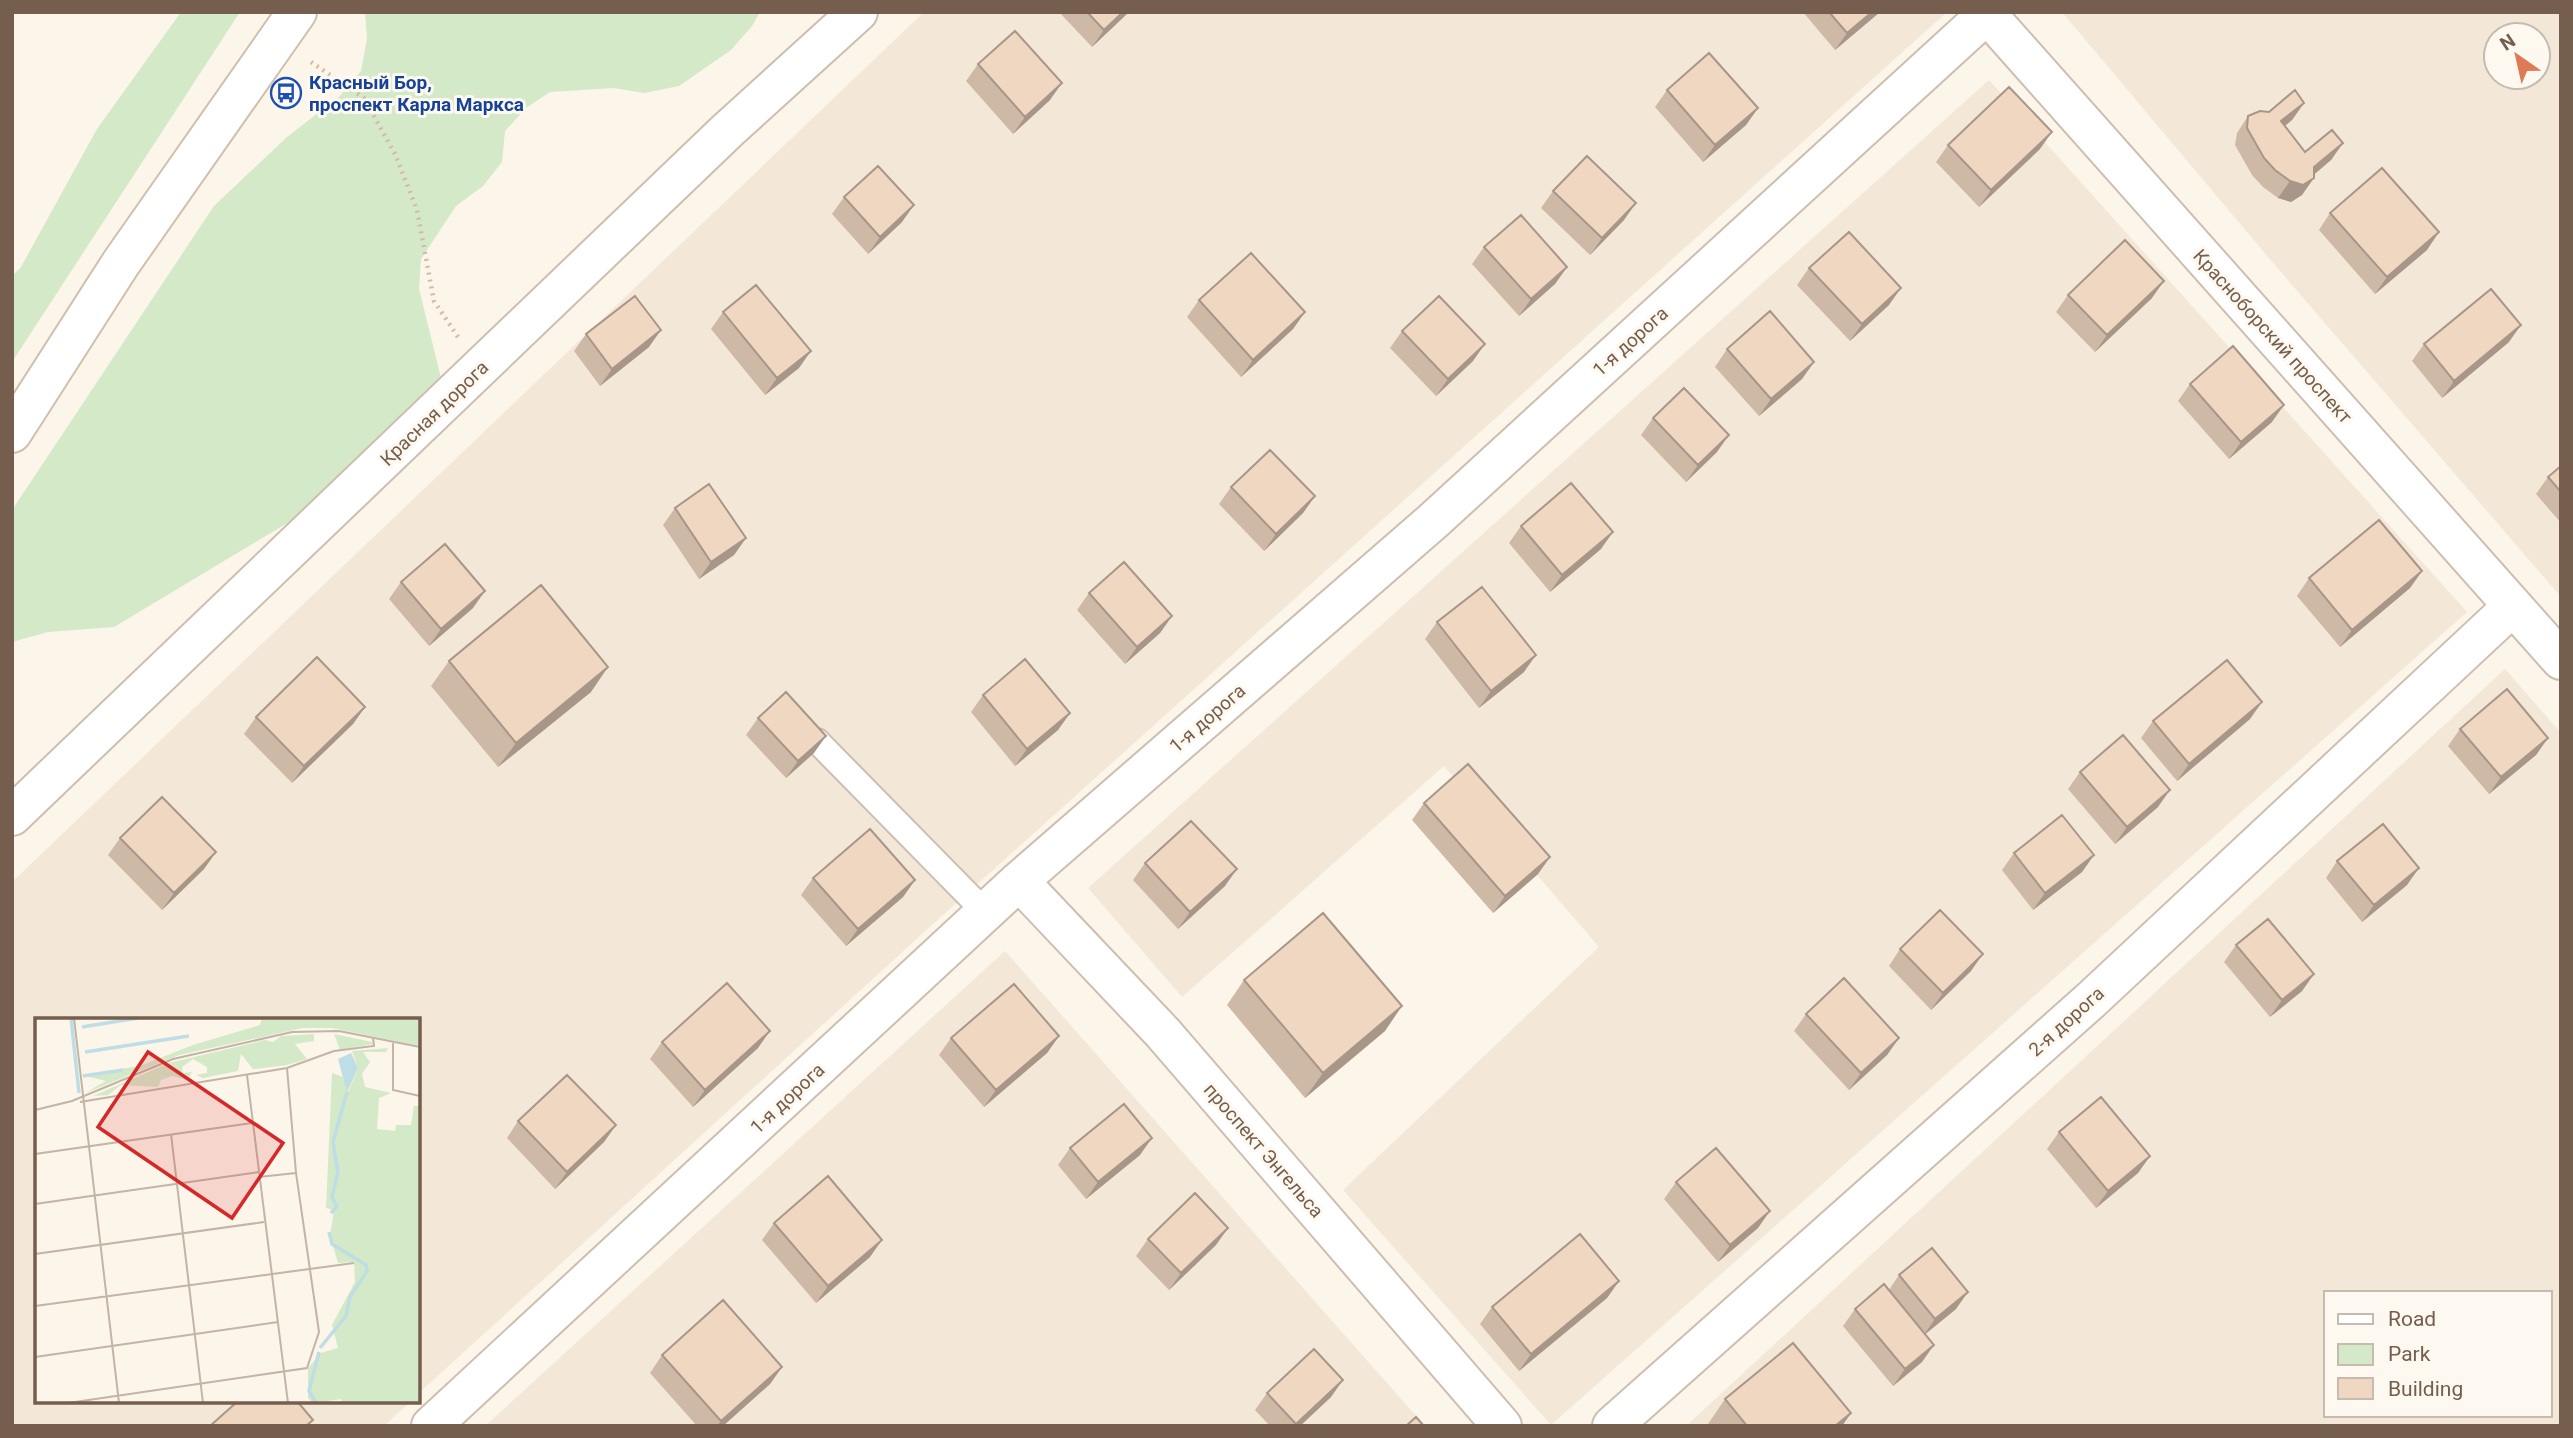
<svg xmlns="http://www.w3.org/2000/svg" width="2573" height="1438" viewBox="0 0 2573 1438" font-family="Roboto,sans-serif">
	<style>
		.residential { fill: #f3e8d8; fill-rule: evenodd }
		.green { fill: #d4e9c8 }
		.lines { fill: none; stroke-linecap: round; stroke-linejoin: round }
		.service-casing { stroke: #cdbeb0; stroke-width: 28 }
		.minor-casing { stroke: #cdbeb0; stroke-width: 42 }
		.secondary-casing { stroke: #d0bfad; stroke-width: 42 }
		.path { stroke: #d5baa5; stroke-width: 4.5; stroke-dasharray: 2 5; stroke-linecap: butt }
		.service { stroke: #fff; stroke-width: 24 }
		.minor { stroke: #fff; stroke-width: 38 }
		.secondary { stroke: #fff; stroke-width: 38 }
		.wall { fill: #ceb9a7 }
		.shaded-wall { fill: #a89688 }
		.building { fill: #f0d7c2; stroke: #a89688; stroke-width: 2 }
		.labels { text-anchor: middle; stroke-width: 6; stroke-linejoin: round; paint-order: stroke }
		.transit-label { font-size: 19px; font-weight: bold; fill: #164399; stroke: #fef9f0; text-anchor: start }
		.street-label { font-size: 19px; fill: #755e4e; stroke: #fef9f0 }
		.inset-river { fill: none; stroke: #bedde5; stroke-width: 3.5 }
		.inset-road { fill: none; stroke: #c2b4a6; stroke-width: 2 }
		.view { fill: #d62828; fill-opacity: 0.15; stroke: #d62828; stroke-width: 3.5 }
		.inset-edge { fill: none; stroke: #755e4e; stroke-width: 3.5 }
	</style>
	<rect width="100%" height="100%" fill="#fcf5e9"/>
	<!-- residential -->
	<path class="residential" d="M 924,12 L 1947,12 L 933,924 L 418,1394 L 418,1020 L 37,1020 L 37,1401 L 411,1401 L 384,1426 L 12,1426 L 12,882 Z
		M 2062,12 L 2561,12 L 2561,597 L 2268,257 ZM 2496,35 L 2538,35 L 2538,77 L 2496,77 Z
		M 1989,80 L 2467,612 L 1551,1425 L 1343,1190 L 1599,947 L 1444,766 L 1182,997 L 1088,888 Z
		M 2505,669 L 2561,733 L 2561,1426 L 1686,1426 ZM 2326,1293 L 2550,1293 L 2550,1415 L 2326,1415 Z
		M 1005,951 L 1425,1426 L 485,1426 Z"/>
	<!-- green -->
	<path class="green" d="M 181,12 L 240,12 L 12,362 L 12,276 L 21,267 L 97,129 Z
		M 365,12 L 760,12 L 752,26 L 731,50 L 679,86 L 644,93 L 614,88 L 550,92 L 526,108 L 505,131 L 502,162 L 483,186 L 456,206 L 421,259 L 419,289 L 442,382 L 299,516 L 114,627 L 48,632 L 12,642 L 12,510 L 214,206 L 287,137 L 340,96 L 361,71 L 367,38 Z"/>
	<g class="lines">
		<!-- service casing -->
		<g class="service-casing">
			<path id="service" d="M 817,741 L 987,914"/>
		</g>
		<!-- minor casing -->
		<g class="minor-casing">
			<path id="minor" d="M 1985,12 L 2561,660
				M 12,816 L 728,130 L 858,12
				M 1019,881 L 1163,1033 L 1502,1426
				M 431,1426 L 1019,881 L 1432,522 L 1987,14
				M 1612,1426 L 2091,1000 L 2513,606"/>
		</g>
		<!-- secondary casing -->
		<g class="secondary-casing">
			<path id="secondary" d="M 12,433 L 121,263 L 297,12"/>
		</g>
		<!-- path -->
		<path class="path" d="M 311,62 L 364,98 L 395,154 L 417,210 L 434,301 L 458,337"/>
		<!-- service -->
		<use href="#service" class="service"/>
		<!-- minor -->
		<use href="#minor" class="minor"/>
		<!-- secondary -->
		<use href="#secondary" class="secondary"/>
	</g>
	<!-- wall -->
	<path class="wall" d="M 1059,12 L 1129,12 L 1092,47 Z
		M 1803,12 L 1880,12 L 1835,50 Z
		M 978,64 L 1050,100 L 1013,134 L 966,81 Z
		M 1667,90 L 1758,108 L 1746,125 L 1703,162 L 1655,107 Z
		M 2304,103 L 2292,120 L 2285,126 L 2305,152 L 2343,143 L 2331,160 L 2314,174 L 2302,195 L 2291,202 L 2278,198 L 2263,187 L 2252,175 L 2235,145 L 2237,133 L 2248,116 Z
		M 1948,145 L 2040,149 L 1979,207 L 1936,162 Z
		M 1553,191 L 1624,220 L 1590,255 L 1541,208 Z
		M 844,197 L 902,222 L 868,254 L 832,214 Z
		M 2330,213 L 2427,250 L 2375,294 L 2319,230 Z
		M 1484,247 L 1567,267 L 1555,284 L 1519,316 L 1472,264 Z
		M 1809,268 L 1889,305 L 1850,341 L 1797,285 Z
		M 2068,295 L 2152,298 L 2095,352 L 2056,312 Z
		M 1199,300 L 1305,312 L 1293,329 L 1241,377 L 1187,317 Z
		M 723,312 L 799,368 L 765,395 L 711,329 Z
		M 1402,331 L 1473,361 L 1436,396 L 1390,348 Z
		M 586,334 L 649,347 L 600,386 L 574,351 Z
		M 2509,342 L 2442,398 L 2412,361 L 2424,344 Z
		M 1727,349 L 1814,362 L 1802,379 L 1759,416 L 1715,367 Z
		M 2190,384 L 2272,422 L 2229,459 L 2178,401 Z
		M 1653,418 L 1717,452 L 1686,482 L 1641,435 Z
		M 2561,466 L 2561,523 L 2536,494 L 2548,477 Z
		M 1231,487 L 1315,496 L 1303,513 L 1264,551 L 1219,504 Z
		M 675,508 L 746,538 L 734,555 L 699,579 L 663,525 Z
		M 1521,526 L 1601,549 L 1550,592 L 1509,543 Z
		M 2422,571 L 2410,588 L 2340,647 L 2297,596 L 2309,578 Z
		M 401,582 L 473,608 L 429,646 L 389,599 Z
		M 1089,593 L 1172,616 L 1160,633 L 1125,664 L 1077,610 Z
		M 1437,622 L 1524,672 L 1479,708 L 1425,639 Z
		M 449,661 L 591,692 L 498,767 L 431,686 Z
		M 983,695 L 1070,713 L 1058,730 L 1015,766 L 971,712 Z
		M 365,707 L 353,724 L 292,783 L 244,734 L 256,717 Z
		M 758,718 L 814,753 L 786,778 L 746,735 Z
		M 2250,719 L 2177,781 L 2141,738 L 2153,721 Z
		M 2460,729 L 2548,738 L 2536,755 L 2489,794 L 2448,746 Z
		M 2080,772 L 2158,807 L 2115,844 L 2068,789 Z
		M 1424,803 L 1550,857 L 1538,874 L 1493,913 L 1412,820 Z
		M 120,838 L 216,852 L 204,869 L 162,910 L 108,855 Z
		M 2014,853 L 2094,855 L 2082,872 L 2033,910 L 2002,870 Z
		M 2337,861 L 2407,885 L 2362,922 L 2326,878 Z
		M 1145,863 L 1225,886 L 1178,929 L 1133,880 Z
		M 813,878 L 915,880 L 903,897 L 846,946 L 801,895 Z
		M 2236,945 L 2314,974 L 2302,991 L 2270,1017 L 2224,962 Z
		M 1900,949 L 1971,971 L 1931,1010 L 1889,966 Z
		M 1244,980 L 1385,1031 L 1305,1098 L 1227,1005 Z
		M 1806,1014 L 1899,1038 L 1887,1055 L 1849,1090 L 1794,1031 Z
		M 1059,1036 L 1047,1053 L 984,1107 L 939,1055 L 951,1038 Z
		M 662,1042 L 758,1048 L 693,1107 L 650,1059 Z
		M 518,1121 L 616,1125 L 604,1142 L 555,1189 L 507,1138 Z
		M 2059,1132 L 2150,1156 L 2138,1173 L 2096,1208 L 2047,1149 Z
		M 1070,1148 L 1140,1155 L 1086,1199 L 1058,1165 Z
		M 1676,1182 L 1758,1228 L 1718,1262 L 1664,1199 Z
		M 774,1223 L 870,1257 L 816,1303 L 762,1240 Z
		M 1148,1239 L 1216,1245 L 1169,1290 L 1136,1256 Z
		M 1899,1275 L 1956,1309 L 1925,1334 L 1922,1362 L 1893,1386 L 1843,1326 L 1855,1309 L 1889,1290 Z
		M 1619,1281 L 1607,1298 L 1519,1371 L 1480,1324 L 1492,1307 Z
		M 662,1355 L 782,1367 L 770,1384 L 723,1426 L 697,1426 L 650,1373 Z
		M 1267,1393 L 1331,1397 L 1300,1426 L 1270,1426 L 1255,1410 Z
		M 1725,1399 L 1851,1413 L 1842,1426 L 1709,1426 L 1708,1424 Z"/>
	<!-- shaded-wall -->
	<path class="shaded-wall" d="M 1123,12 L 1129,12 L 1092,47 L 1104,30 Z
		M 1872,12 L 1880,12 L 1835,50 L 1847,33 Z
		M 1062,83 L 1050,100 L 1013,134 L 1025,117 Z
		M 2304,103 L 2292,120 L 2269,138 L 2281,121 Z
		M 1758,108 L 1746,125 L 1703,162 L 1715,145 Z
		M 2052,132 L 2040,149 L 1979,207 L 1991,190 Z
		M 2343,143 L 2331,160 L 2303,184 L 2314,167 Z
		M 2314,178 L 2302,195 L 2291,202 L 2278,198 L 2290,181 Z
		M 1636,203 L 1624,220 L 1590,255 L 1602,238 Z
		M 914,205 L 902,222 L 868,254 L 880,237 Z
		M 2439,232 L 2427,250 L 2375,294 L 2387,277 Z
		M 1567,267 L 1555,284 L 1519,316 L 1531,299 Z
		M 2164,281 L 2152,298 L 2095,352 L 2107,335 Z
		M 1901,288 L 1889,305 L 1850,341 L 1862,324 Z
		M 1305,312 L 1293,329 L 1241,377 L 1253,360 Z
		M 2521,325 L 2509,342 L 2442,398 L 2454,381 Z
		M 661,330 L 649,347 L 600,386 L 612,369 Z
		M 1485,344 L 1473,361 L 1436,396 L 1448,379 Z
		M 811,351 L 799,368 L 765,395 L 777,378 Z
		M 1814,362 L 1802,379 L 1759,416 L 1771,399 Z
		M 2284,405 L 2272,422 L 2229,459 L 2241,442 Z
		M 1729,435 L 1717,452 L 1686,482 L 1698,465 Z
		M 1315,496 L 1303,513 L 1264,551 L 1276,534 Z
		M 1613,532 L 1601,549 L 1550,592 L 1562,575 Z
		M 746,538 L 734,555 L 699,579 L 711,562 Z
		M 2422,571 L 2410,588 L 2340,647 L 2352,630 Z
		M 485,591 L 473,608 L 429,646 L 441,629 Z
		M 1172,616 L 1160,633 L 1125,664 L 1137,647 Z
		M 1536,655 L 1524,672 L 1479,708 L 1491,691 Z
		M 608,667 L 591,692 L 498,767 L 516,743 Z
		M 2262,702 L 2250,719 L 2177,781 L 2189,764 Z
		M 365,707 L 353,724 L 292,783 L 304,766 Z
		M 1070,713 L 1058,730 L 1015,766 L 1027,749 Z
		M 826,736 L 814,753 L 786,778 L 798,761 Z
		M 2548,738 L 2536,755 L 2489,794 L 2501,777 Z
		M 2170,790 L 2158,807 L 2115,844 L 2127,827 Z
		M 216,852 L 204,869 L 162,910 L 174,893 Z
		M 2094,855 L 2082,872 L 2033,910 L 2045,893 Z
		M 1550,857 L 1538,874 L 1493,913 L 1505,896 Z
		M 2419,868 L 2407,885 L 2362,922 L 2374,905 Z
		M 1237,869 L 1225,886 L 1178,929 L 1190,912 Z
		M 915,880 L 903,897 L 846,946 L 858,929 Z
		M 1983,954 L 1971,971 L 1931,1010 L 1943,993 Z
		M 2314,974 L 2302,991 L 2270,1017 L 2282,1000 Z
		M 1402,1006 L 1385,1031 L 1305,1098 L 1323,1073 Z
		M 770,1031 L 758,1048 L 693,1107 L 705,1090 Z
		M 1059,1036 L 1047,1053 L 984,1107 L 996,1090 Z
		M 1899,1038 L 1887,1055 L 1849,1090 L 1861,1073 Z
		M 616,1125 L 604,1142 L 555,1189 L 567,1172 Z
		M 1152,1138 L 1140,1155 L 1086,1199 L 1098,1182 Z
		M 2150,1156 L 2138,1173 L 2096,1208 L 2108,1191 Z
		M 1770,1211 L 1758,1228 L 1718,1262 L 1730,1245 Z
		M 1228,1228 L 1216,1245 L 1169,1290 L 1181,1273 Z
		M 882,1240 L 870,1257 L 816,1303 L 828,1286 Z
		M 1619,1281 L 1607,1298 L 1519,1371 L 1531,1354 Z
		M 1968,1292 L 1956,1309 L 1923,1336 L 1935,1319 Z
		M 1934,1345 L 1922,1362 L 1893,1386 L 1905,1369 Z
		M 782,1367 L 770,1384 L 723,1426 L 717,1426 L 721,1421 Z
		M 1343,1380 L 1331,1397 L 1300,1426 L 1294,1426 Z
		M 1851,1413 L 1842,1426 L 1835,1426 Z"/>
	<!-- building -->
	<path class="building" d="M 1087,12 L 1123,12 L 1104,30 Z
		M 1829,12 L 1872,12 L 1847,33 Z
		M 1015,31 L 1062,83 L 1025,117 L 978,64 Z
		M 1709,53 L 1758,108 L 1715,145 L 1667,90 Z
		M 2009,87 L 2052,132 L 1991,190 L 1948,145 Z
		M 2295,90 L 2304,103 L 2281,121 L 2305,152 L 2332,130 L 2343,143 L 2314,167 L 2314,178 L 2303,185 L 2290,181 L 2275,170 L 2264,158 L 2247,128 L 2248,116 L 2260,111 L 2269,112 Z
		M 1587,156 L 1636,203 L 1602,238 L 1553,191 Z
		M 878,166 L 914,205 L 880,237 L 844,197 Z
		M 2382,168 L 2439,232 L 2387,277 L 2330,213 Z
		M 1521,215 L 1567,267 L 1531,299 L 1484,247 Z
		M 1849,232 L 1901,288 L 1862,324 L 1809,268 Z
		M 2125,240 L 2164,281 L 2107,335 L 2068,295 Z
		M 1251,253 L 1305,312 L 1253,360 L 1199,300 Z
		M 756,285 L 811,351 L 777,378 L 723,312 Z
		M 2491,289 L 2521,325 L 2454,381 L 2424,344 Z
		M 635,296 L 661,330 L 612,369 L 586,334 Z
		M 1439,296 L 1485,344 L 1448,379 L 1402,331 Z
		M 1770,311 L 1814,362 L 1771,399 L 1727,349 Z
		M 2233,346 L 2284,405 L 2241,442 L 2190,384 Z
		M 1684,388 L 1729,435 L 1698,465 L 1653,418 Z
		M 1270,450 L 1315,496 L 1276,534 L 1231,487 Z
		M 2561,466 L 2561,492 L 2548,477 Z
		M 1571,483 L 1613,532 L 1562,575 L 1521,526 Z
		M 709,484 L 746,538 L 711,562 L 675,508 Z
		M 2379,520 L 2422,571 L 2352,630 L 2309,578 Z
		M 445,544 L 485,591 L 441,629 L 401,582 Z
		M 1124,562 L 1172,616 L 1137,647 L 1089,593 Z
		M 541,585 L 608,667 L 516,743 L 449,661 Z
		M 1482,587 L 1536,655 L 1491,691 L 1437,622 Z
		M 317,657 L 365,707 L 304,766 L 256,717 Z
		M 1025,659 L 1070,713 L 1027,749 L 983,695 Z
		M 2227,660 L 2262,702 L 2189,764 L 2153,721 Z
		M 2507,689 L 2548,738 L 2501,777 L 2460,729 Z
		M 786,692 L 826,736 L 798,761 L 758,718 Z
		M 2123,735 L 2170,790 L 2127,827 L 2080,772 Z
		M 1468,764 L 1550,857 L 1505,896 L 1424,803 Z
		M 162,797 L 216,852 L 174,893 L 120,838 Z
		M 2062,815 L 2094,855 L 2045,893 L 2014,853 Z
		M 1191,821 L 1237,869 L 1190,912 L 1145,863 Z
		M 2383,824 L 2419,868 L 2374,905 L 2337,861 Z
		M 870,829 L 915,880 L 858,929 L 813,878 Z
		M 1940,910 L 1983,954 L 1943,993 L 1900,949 Z
		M 1323,913 L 1402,1006 L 1323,1073 L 1244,980 Z
		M 2268,919 L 2314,974 L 2282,1000 L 2236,945 Z
		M 1844,978 L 1899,1038 L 1861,1073 L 1806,1014 Z
		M 727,983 L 770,1031 L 705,1090 L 662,1042 Z
		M 1014,984 L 1059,1036 L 996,1090 L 951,1038 Z
		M 567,1075 L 616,1125 L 567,1172 L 518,1121 Z
		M 2101,1097 L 2150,1156 L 2108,1191 L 2059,1132 Z
		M 1124,1104 L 1152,1138 L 1098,1182 L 1070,1148 Z
		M 1716,1148 L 1770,1211 L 1730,1245 L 1676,1182 Z
		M 828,1176 L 882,1240 L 828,1286 L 774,1223 Z
		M 1195,1193 L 1228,1228 L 1181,1273 L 1148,1239 Z
		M 1580,1234 L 1619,1281 L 1531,1354 L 1492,1307 Z
		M 1932,1248 L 1968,1292 L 1935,1319 L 1899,1275 Z
		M 1884,1284 L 1934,1345 L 1905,1369 L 1855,1309 Z
		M 723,1300 L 782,1367 L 721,1421 L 662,1355 Z
		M 1793,1343 L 1851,1413 L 1835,1426 L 1747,1426 L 1725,1399 Z
		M 1314,1349 L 1343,1380 L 1296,1424 L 1267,1393 Z
		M 238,1401 L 297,1401 L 313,1420 L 306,1426 L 210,1426 Z
		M 1416,1417 L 1424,1426 L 1406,1426 Z"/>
	<!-- icons -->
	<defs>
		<g id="bus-ring" transform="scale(1.575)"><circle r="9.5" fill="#fef9f0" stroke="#1a4fb4" stroke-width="1.5"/><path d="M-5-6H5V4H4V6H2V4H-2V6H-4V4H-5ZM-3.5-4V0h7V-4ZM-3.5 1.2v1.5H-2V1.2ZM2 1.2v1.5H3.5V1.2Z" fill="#1a4fb4"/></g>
	</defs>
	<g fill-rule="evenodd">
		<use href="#bus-ring" x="286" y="93"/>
	</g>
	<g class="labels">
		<!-- transit labels -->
		<g class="transit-label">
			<text x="309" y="89">Красный Бор,<tspan x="309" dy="22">проспект Карла Маркса</tspan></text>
		</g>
		<!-- street labels -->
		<g class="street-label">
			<text transform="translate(2273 336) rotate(48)" y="7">Красноборский проспект</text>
			<text transform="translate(1630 341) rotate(-42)" y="7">1-я дорога</text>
			<text transform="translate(434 413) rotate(-44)" y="7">Красная дорога</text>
			<text transform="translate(1207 718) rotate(-41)" y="7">1-я дорога</text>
			<text transform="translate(2066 1021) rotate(-42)" y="7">2-я дорога</text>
			<text transform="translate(787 1098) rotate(-43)" y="7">1-я дорога</text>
			<text transform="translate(1264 1150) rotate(49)" y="7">проспект Энгельса</text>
		</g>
	</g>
	<!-- overview -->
	<g transform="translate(35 1018)">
		<rect width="385" height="385" fill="#fcf5e9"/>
		<path d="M 227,0 L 385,0 L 385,28 L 297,10 L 268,10 L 144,37 L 50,75 L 71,63 L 46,57 L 105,48 L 158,27 L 225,7 ZM 279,16 L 279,23 L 260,26 L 272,41 L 252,47 L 218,51 L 206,36 L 203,53 L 168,60 L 161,57 L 172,55 L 172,49 L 158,41 L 147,49 L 148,55 L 157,54 L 152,62 L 137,58 L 126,62 L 123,69 L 86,67 L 73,77 L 58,78 L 134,45 L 230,22 L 238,24 L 246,18 ZM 299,16 L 337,24 L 338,26 L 305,32 ZM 353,30 L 351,34 L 328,34 L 335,44 L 327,56 L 330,69 L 356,75 L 344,80 L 342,111 L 360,113 L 361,107 L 376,107 L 379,88 L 385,88 L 385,385 L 307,385 L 306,381 L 278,385 L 273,380 L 273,350 L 286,335 L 303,330 L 297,307 L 320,264 L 319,244 L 303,245 L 295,218 L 299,192 L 291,190 L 297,55 L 308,59 L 313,74 L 323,50 L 317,33 Z" fill="#d4e9c8"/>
		<path d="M 316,35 L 323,50 L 312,74 L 303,41 Z" fill="#bedde5"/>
		<path class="inset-river" d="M 36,0 L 44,75M 47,9 L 103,0M 50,34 L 154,18M 48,58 L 88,52M 296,195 L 302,188 L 297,179 L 303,154 L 298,124 L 312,74M 285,330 L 311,298 L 315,279 L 332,253 L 331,247 L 297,226 L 294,214M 281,385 L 274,373 L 284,334"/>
		<path class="inset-road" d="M 39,0 L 84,385M 358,25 L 358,72 L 385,78M 212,57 L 253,385M 45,84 L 252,50 L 299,33 L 339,28 L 338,20M 0,92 L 37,83 L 138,41 L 257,14 L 304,13 L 385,29M 136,116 L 168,385M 0,136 L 217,105M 224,159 L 261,155M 0,186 L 224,154M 0,236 L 229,204M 0,288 L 319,245M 0,339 L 243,304M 33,385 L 272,350 L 284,314 L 261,155 L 252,50"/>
		<path class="view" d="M 113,34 L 248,125 L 197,200 L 63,109 Z"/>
		<rect width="385" height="385" class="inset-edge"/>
	</g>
	<!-- border -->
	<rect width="2573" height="1438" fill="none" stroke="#755e4e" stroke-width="28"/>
	<!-- legend -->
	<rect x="2324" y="1291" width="228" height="126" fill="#fef9f0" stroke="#c7bbaf" stroke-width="2"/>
	<rect x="2338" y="1314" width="35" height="10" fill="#ffffff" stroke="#c7bbaf" stroke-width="2"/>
	<text x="2388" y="1326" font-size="21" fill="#755e4e">Road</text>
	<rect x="2338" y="1344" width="35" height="21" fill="#d4e9c8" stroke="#c7bbaf" stroke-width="2"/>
	<text x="2388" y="1361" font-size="21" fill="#755e4e">Park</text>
	<rect x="2338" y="1378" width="35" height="21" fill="#f0d7c2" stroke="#c7bbaf" stroke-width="2"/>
	<text x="2388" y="1396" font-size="21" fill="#755e4e">Building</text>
	<!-- north arrow -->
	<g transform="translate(2517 56) rotate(326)"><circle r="33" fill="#fef9f0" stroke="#c7bbaf" stroke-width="2"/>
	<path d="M0-5L12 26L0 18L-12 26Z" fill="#de7b56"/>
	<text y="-10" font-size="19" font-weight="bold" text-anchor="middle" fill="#755e4e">N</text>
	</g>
</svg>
